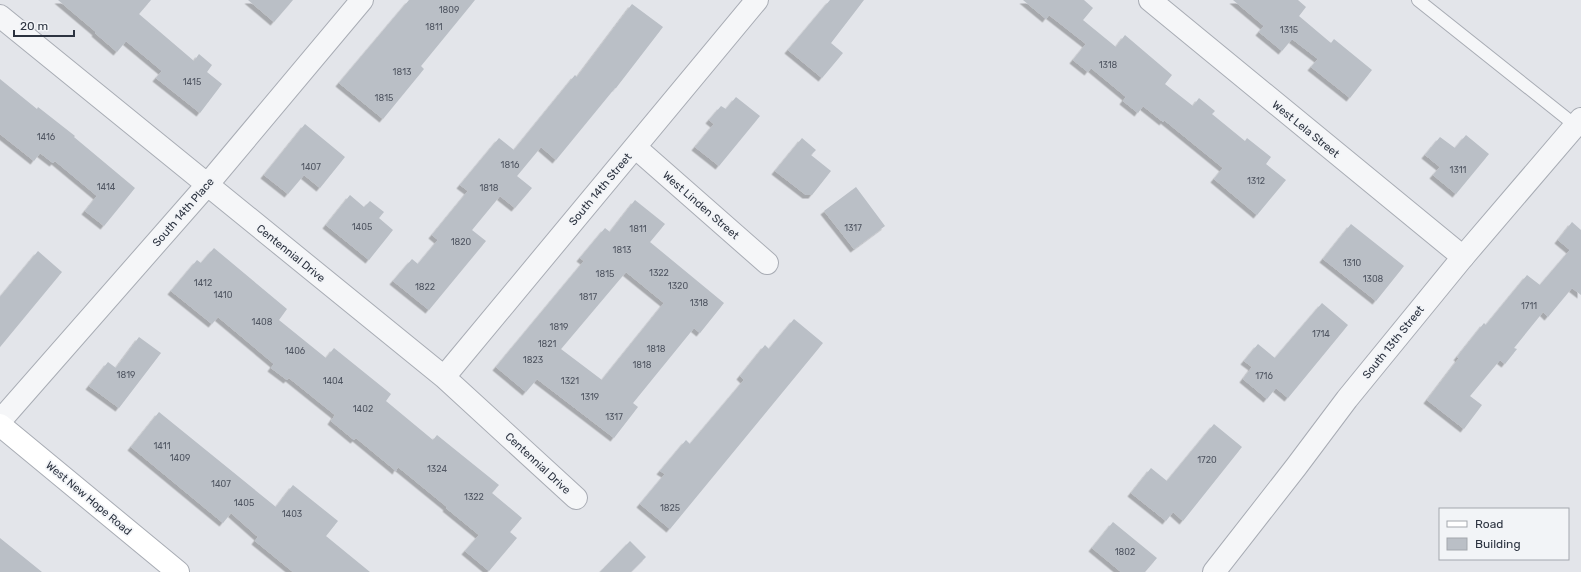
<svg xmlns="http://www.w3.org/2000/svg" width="1581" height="572" viewBox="0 0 1581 572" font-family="Rubik,sans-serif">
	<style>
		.building { fill: #babfc6; fill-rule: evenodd; filter: url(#shadow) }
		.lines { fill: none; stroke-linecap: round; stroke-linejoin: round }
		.service-casing { stroke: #a8acb4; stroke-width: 14 }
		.minor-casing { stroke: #a8acb4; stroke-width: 24 }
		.tertiary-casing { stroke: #a8acb4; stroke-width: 24 }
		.secondary-casing { stroke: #a8acb4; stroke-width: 24 }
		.service { stroke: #f5f6f8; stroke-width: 12 }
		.minor { stroke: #f5f6f8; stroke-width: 22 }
		.tertiary { stroke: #f5f6f8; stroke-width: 22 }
		.secondary { stroke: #fff; stroke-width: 22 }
		.labels { text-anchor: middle; stroke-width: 3.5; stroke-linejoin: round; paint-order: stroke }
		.number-label { font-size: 9px; fill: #505662 }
		.street-label { font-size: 11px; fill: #2c3340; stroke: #f2f4f7 }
	</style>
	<defs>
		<filter id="shadow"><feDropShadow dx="-3.5" dy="3.5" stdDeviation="0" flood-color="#0004"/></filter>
	</defs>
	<rect width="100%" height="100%" fill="#e3e5ea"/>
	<!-- building -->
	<path class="building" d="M 58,0 L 151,0 L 139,14 L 194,61 L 199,54 L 212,65 L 207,72 L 222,84 L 200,113 L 156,78 L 162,71 L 126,41 L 117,52 L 95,33 L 96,32 Z
		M 248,0 L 293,0 L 274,22 Z
		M 409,0 L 475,0 L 421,66 L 424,69 L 383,119 L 339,83 Z
		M 830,0 L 864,0 L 831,43 L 843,53 L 822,78 L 788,50 Z
		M 1023,0 L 1084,0 L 1093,8 L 1083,20 L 1116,47 L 1125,35 L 1172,75 L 1165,84 L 1193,106 L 1199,98 L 1215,111 L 1212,114 L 1245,141 L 1247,138 L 1271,157 L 1266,164 L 1286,180 L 1257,215 L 1214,179 L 1223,168 L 1164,120 L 1163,122 L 1143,106 L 1138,113 L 1123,101 L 1126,97 L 1091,68 L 1088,72 L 1073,60 L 1086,44 L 1049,15 L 1046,19 Z
		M 1233,0 L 1298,0 L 1306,7 L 1299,16 L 1331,43 L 1334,39 L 1372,70 L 1350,98 L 1311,67 L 1318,59 L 1292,39 L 1282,51 L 1259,32 L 1264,26 Z
		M 632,4 L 663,27 L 616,88 L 615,88 L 556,160 L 541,147 L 517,176 L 532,188 L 515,208 L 500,196 L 472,230 L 486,241 L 429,310 L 393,281 L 412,259 L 418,264 L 438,240 L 432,235 L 468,191 L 460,185 L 499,138 L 514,150 L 575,75 L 577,77 Z
		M 0,79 L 37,109 L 38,107 L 75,136 L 74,137 L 135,188 L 104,226 L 85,211 L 97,196 L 55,161 L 53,163 L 40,153 L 34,161 L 0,134 Z
		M 736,97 L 760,116 L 719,166 L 695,147 L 714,124 L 709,120 L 721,106 L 726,109 Z
		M 305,124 L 345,157 L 320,188 L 304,175 L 288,194 L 264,175 Z
		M 1466,135 L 1489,154 L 1456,194 L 1433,175 L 1440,167 L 1425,155 L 1440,137 L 1455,148 Z
		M 802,138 L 816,150 L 811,155 L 831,171 L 812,195 L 806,195 L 775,171 Z
		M 856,187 L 885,226 L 854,249 L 824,211 Z
		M 350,195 L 364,207 L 370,201 L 384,212 L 379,218 L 393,230 L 369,260 L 326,225 Z
		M 635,200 L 665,224 L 650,242 L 724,303 L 700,333 L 694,328 L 633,403 L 638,407 L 614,438 L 537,379 L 526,392 L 496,367 L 584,261 L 580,258 L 605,228 L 610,232 ZM 626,272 L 664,303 L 602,380 L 561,349 Z
		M 1572,222 L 1581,230 L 1581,295 L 1572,288 L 1548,317 L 1543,312 L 1514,348 L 1517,349 L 1505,364 L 1500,360 L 1470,396 L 1482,405 L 1464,429 L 1427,400 L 1459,358 L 1457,357 L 1484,323 L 1486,325 L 1527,275 L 1540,285 L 1570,250 L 1558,240 Z
		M 1351,224 L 1404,266 L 1376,301 L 1323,259 Z
		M 214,248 L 287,309 L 279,320 L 326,358 L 334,348 L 391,394 L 386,401 L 433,440 L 437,435 L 499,485 L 492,493 L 522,518 L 510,532 L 517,538 L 489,571 L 465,551 L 479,535 L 446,508 L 447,507 L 398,467 L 396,471 L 356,438 L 354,440 L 331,421 L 335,415 L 289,378 L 287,380 L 271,368 L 274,364 L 218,317 L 212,324 L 171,291 L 197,260 L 201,263 Z
		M 38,251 L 62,272 L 0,347 L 0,297 Z
		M 1322,303 L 1348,325 L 1288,398 L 1276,388 L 1267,399 L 1243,379 L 1252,367 L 1244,361 L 1258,344 L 1275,358 Z
		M 794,319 L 823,343 L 670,529 L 640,504 L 665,474 L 660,471 L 686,440 L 690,444 L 744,380 L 740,376 L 765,345 L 769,349 Z
		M 139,337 L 161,353 L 119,408 L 89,386 L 108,362 L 116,368 Z
		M 159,412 L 276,507 L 293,485 L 338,521 L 326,536 L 370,572 L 293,572 L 255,541 L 258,537 L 231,513 L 223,523 L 131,447 Z
		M 1214,424 L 1242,447 L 1183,521 L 1173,512 L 1166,521 L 1131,493 L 1151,468 L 1167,481 Z
		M 1113,522 L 1157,558 L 1145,572 L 1121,572 L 1092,548 Z
		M 0,538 L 42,572 L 0,572 Z
		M 630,541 L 646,557 L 631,572 L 600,572 Z"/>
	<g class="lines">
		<!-- service casing -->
		<g class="service-casing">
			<path id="service" d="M 1418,0 L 1575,125"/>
		</g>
		<!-- minor casing -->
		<g class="minor-casing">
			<path id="minor" d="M 1150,0 L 1463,257
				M 0,16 L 444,377 L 576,498
				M 635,147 L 767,263
				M 444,377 L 757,0
				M 0,421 L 207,185 L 362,0"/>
		</g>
		<!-- tertiary casing -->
		<g class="tertiary-casing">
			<path id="tertiary" d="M 1214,572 L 1296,467 L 1347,399 L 1463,257 L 1581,119"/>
		</g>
		<!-- secondary casing -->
		<g class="secondary-casing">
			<path id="secondary" d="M 0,425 L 178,572"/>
		</g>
		<!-- service -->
		<use href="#service" class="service"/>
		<!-- minor -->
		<use href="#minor" class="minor"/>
		<!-- tertiary -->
		<use href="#tertiary" class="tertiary"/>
		<!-- secondary -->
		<use href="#secondary" class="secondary"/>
	</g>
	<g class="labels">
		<!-- number labels -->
		<g class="number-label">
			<text x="449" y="13">1809</text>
			<text x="434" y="30">1811</text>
			<text x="1289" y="33">1315</text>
			<text x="1108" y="68">1318</text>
			<text x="402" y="75">1813</text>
			<text x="192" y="85">1415</text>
			<text x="384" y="101">1815</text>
			<text x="46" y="140">1416</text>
			<text x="510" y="168">1816</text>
			<text x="311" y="170">1407</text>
			<text x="1458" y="173">1311</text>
			<text x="1256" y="184">1312</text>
			<text x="106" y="190">1414</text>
			<text x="489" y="191">1818</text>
			<text x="362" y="230">1405</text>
			<text x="853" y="231">1317</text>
			<text x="638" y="232">1811</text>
			<text x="461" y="245">1820</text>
			<text x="622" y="253">1813</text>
			<text x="1352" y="266">1310</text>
			<text x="659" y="276">1322</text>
			<text x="605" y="277">1815</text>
			<text x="1373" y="282">1308</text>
			<text x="203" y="286">1412</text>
			<text x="678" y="289">1320</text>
			<text x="425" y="290">1822</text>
			<text x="223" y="298">1410</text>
			<text x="588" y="300">1817</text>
			<text x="699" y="306">1318</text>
			<text x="1529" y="309">1711</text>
			<text x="262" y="325">1408</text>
			<text x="559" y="330">1819</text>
			<text x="1321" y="337">1714</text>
			<text x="547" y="347">1821</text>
			<text x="656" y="352">1818</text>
			<text x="295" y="354">1406</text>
			<text x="533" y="363">1823</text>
			<text x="642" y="368">1818</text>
			<text x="126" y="378">1819</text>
			<text x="1264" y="379">1716</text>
			<text x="333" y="384">1404</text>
			<text x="570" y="384">1321</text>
			<text x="590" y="400">1319</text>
			<text x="363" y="412">1402</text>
			<text x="614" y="420">1317</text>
			<text x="162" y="449">1411</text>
			<text x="180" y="461">1409</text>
			<text x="1207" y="463">1720</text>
			<text x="437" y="472">1324</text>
			<text x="221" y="487">1407</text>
			<text x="474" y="500">1322</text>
			<text x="244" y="506">1405</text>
			<text x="670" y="511">1825</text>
			<text x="292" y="517">1403</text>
			<text x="1125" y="555">1802</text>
		</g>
		<!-- street labels -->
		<g class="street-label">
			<text transform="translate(1306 129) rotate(39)" y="4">West Lela Street</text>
			<text transform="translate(600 189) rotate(-50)" y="4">South 14th Street</text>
			<text transform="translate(701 205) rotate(41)" y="4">West Linden Street</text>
			<text transform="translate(183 212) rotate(-49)" y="4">South 14th Place</text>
			<text transform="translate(291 253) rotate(39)" y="4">Centennial Drive</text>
			<text transform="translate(1393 342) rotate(-51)" y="4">South 13th Street</text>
			<text transform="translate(538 463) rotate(43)" y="4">Centennial Drive</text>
			<text transform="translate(89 498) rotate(40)" y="4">West New Hope Road</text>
		</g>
	</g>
	<!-- legend -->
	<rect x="1439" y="508" width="130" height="52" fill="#f2f4f7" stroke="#a3a7ae"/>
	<rect x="1447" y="521" width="20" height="6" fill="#ffffff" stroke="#a3a7ae"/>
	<text x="1475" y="528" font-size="12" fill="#2c3340">Road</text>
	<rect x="1447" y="538" width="20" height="12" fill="#babfc6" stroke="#a3a7ae"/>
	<text x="1475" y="548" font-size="12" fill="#2c3340">Building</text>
	<!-- scale -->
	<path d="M14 30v6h60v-6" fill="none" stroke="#2c3340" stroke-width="2"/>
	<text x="20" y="30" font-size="12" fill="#2c3340" stroke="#f2f4f7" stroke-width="3" paint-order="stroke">20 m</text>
</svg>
